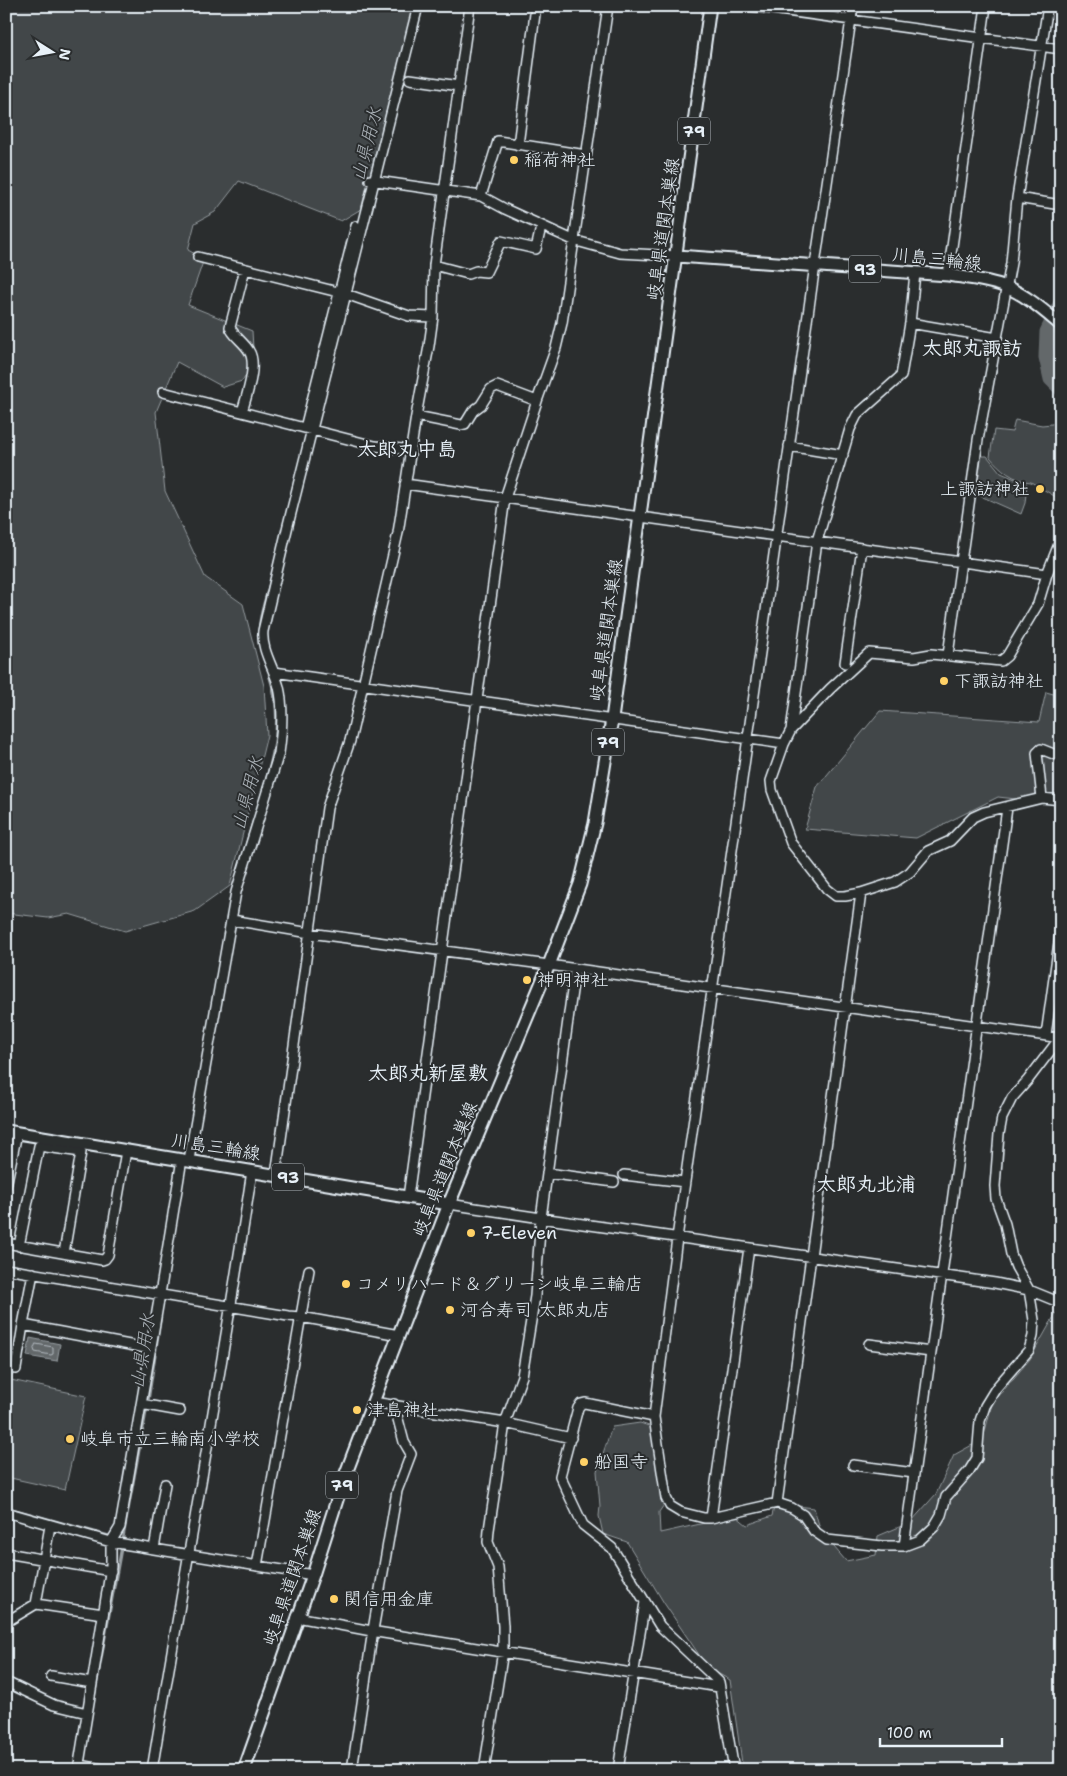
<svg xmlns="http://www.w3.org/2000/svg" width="1067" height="1776" viewBox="0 0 1067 1776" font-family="'Shantell Sans','Klee One',sans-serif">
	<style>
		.green { fill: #424648; stroke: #959ca0 }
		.water { fill: #63686b; stroke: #989fa3 }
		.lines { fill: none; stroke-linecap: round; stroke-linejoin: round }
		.shore { stroke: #b3bac0; stroke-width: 1 }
		.stream { stroke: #989fa3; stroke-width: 2.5 }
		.river { stroke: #63686b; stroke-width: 15 }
		.minor-casing { stroke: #e8f1f8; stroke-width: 12 }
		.major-casing { stroke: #e8f1f8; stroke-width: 15 }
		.minor { stroke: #2a2d2e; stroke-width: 9 }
		.major { stroke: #2a2d2e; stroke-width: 11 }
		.poi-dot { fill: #ffd166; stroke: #2a2d2e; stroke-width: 2 }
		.labels { text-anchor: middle; stroke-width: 4; stroke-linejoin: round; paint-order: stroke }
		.shield { fill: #2a2d2e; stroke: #afb6bb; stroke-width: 1 }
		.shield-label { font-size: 16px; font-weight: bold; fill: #e8f1f8 }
		.poi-label { font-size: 18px; fill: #e8f1f8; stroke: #2a2d2e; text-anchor: start }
		.street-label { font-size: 18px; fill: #e8f1f8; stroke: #2a2d2e }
		.water-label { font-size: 19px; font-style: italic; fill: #acb3b9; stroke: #2a2d2e }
		.quarter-label { font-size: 20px; font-weight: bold; fill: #e8f1f8; stroke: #2a2d2e }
	</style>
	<rect width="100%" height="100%" fill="#2a2d2e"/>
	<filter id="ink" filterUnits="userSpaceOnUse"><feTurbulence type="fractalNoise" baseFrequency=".02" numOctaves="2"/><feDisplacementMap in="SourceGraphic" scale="10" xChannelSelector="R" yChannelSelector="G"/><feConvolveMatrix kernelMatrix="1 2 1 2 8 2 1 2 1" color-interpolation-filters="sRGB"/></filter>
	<g filter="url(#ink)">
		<!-- green -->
		<path class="green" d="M 6,6 L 414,6 L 361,209 L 341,221 L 239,181 L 215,212 L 195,223 L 188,250 L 204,259 L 188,305 L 252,331 L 254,366 L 242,381 L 223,387 L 177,362 L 156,412 L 165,491 L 205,577 L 243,604 L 264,686 L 267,735 L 230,886 L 195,911 L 125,931 L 69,914 L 48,918 L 6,913 Z
			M 1015,420 L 1042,425 L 1061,423 L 1061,500 L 1031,482 C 1014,481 1000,469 990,457 L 994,430 L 1012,432 Z
			M 981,456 L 987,456 L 1001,473 L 1027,484 L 1025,503 L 1021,514 L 976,494 Z
			M 1046,692 L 1061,696 L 1061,804 L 998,797 L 916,838 L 805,829 L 817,787 L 880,711 L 1039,722 Z
			M 1056,1313 L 1061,1314 L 1061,1770 L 743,1770 L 730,1680 L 708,1668 L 664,1603 L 627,1542 L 603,1534 L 599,1516 L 600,1506 L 597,1471 L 612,1427 L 640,1423 L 661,1430 L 666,1502 L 659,1512 L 660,1533 L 736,1516 L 747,1525 L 772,1516 L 775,1503 L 814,1508 L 821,1532 L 846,1561 L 876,1555 L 878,1536 L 911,1522 L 936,1494 L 954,1455 L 983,1439 L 992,1404 L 1030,1359 Z
			M 6,1379 L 86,1396 L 65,1490 L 6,1477 Z"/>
		<!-- water -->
		<path class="water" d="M 30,1338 L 60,1344 L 57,1361 L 27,1356 Z"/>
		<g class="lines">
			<!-- shore -->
			<path class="shore" d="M 36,1344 L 53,1347 L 53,1354 L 51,1355 L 35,1352 L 34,1349 Z"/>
			<!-- stream -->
			<path class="stream" d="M 262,653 C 253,628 265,602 271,578
				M 264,660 L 267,668
				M 255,816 C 270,767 286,726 269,675
				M 241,861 L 253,821
				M 148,1403 L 161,1317
				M 6,1507 L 110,1536
				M 123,1539 L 147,1408
				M 94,1699 L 121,1550"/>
			<!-- river -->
			<path class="river" d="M 1061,303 L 1047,332 L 1046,357 L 1051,379 L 1061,389"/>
			<!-- minor casing -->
			<g class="minor-casing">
				<path id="minor" d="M 750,6 L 1061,49
					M 853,6 L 815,265 L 677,1238 L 654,1417 L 666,1498 L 670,1506 L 680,1512 L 704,1518 L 711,1518 L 777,1503 L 792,1508 L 803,1515 L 814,1531 L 827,1540 L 882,1546 L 904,1546 L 920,1540 L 934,1527 L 941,1515 L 946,1497 L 969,1471 L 977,1458 L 980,1421 L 985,1406 L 996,1388 L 1029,1350 L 1033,1336 L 1034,1320 L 1029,1290 L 1016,1267 L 1011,1254 L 1005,1224 L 996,1199 L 995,1186 L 999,1134 L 1002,1118 L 1012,1098 L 1028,1080 L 1060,1038
					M 410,79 L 459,86
					M 518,145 L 536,6
					M 370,180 L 481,196 L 505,209 L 573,240 L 620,253 L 677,256
					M 481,196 L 498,141 L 586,155
					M 1017,198 L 1061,205
					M 198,257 L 346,294 L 409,316 L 433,317
					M 434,265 L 468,274 L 476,271 L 486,272 L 501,241 L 536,249 L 541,227
					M 948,275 L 986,6
					M 910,323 L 997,338
					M 163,392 L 375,446 L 410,450
					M 242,412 C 246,397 258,365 249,351 C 244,342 233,336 230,327 L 245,269
					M 416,416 L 461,425 L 465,424 L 473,411 L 481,405 L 491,389 L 497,386 L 537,401
					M 305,428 L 356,226
					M 789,446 L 843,455
					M 405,484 L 1047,574
					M 1061,539 L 1047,574 L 1038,604 L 1007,656 L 1001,661 L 931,654 L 914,657 L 869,653 L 830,689 L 791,730 L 784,744 L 771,781 L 772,790 L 791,843 L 827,889 L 836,896 L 845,896 L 861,893 L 895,882 L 910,872 L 928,851 L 950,841 L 973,817 L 984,812 L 1042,798 L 1037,753 L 1041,749 L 1061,757
					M 948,655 L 978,440 L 1011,263 L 1017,198 L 1048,6
					M 845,663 L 862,548
					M 274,672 L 784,744
					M 791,730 L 817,541 L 850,429 L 857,415 L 901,376 L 910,323 L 915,273
					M 1042,798 L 1061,800
					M 232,920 L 310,933 L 549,965 L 1061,1038
					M 1046,1035 L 1061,928
					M 189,1160 L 236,892 L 279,753 C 282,732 284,709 279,687 C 274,668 261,650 263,631 L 288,525 L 418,6
					M 547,1173 L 614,1182
					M 276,1175 L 327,808 L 350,741 L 398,533 L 416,416 L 429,346 L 433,317 L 434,265 L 470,6
					M 624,1175 L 685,1182
					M 6,1186 L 17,1133
					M 408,1197 L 505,498 L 537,401 L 556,348 L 562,323 L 608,6
					M 449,1204 L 541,1218 L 995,1283 L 1029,1290 L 1061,1303
					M 6,1243 L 102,1260 L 105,1259 L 108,1255 L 126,1151
					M 19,1246 L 39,1146 L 81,1152 L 64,1253
					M 6,1269 L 288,1316 L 301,1317 L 399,1335
					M 23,1325 L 33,1273
					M 869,1344 L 931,1352
					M 6,1368 L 16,1369 L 23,1325 L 151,1349
					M 373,1402 L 505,1423 L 571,1438
					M 141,1404 L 180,1411
					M 654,1417 L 585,1403 L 581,1404 L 578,1408 L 560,1476 L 583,1525 L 612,1548 L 660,1626 L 719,1682 L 734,1770
					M 853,1465 L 914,1473
					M 777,1503 L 861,893
					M 6,1512 L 111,1542 L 313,1575
					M 711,1518 L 749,1248
					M 904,1546 L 1007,808
					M 154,1549 L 165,1484
					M 6,1553 L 111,1571
					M 257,1566 L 309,1270
					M 36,1604 L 103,1614
					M 297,1617 L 377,1632 L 719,1687
					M 6,1622 L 36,1604 L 50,1526
					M 51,1676 L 92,1683
					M 6,1682 L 54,1705 L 87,1713
					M 79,1765 L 108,1770
					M 78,1770 L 111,1567 L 111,1542 L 120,1527 L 160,1294 L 182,1159
					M 152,1770 C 185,1570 222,1371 252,1171
					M 352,1770 L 373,1630 L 397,1491 L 411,1454 L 404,1442 L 394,1404
					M 484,1770 L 503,1651 L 503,1626 L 498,1567 L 488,1542 L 489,1530 L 505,1423 L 522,1376 L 535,1296 L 541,1218 L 575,969
					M 618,1770 L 645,1602"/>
			</g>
			<!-- major casing -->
			<g class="major-casing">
				<path id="major" d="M 677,256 L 948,275 C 967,278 988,280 1006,287 C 1026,295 1044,311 1061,325
					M 6,1131 L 449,1204
					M 244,1770 L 313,1575 L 343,1481 L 373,1402 L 449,1204 L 549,965 L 580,884 L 595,823 L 612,719 L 710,6"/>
			</g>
			<!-- minor -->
			<use href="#minor" class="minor"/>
			<!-- major -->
			<use href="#major" class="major"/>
		</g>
	</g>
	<!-- markers -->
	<g class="poi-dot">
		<circle cx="514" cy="160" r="5"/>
		<circle cx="1040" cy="489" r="5"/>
		<circle cx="944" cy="681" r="5"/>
		<circle cx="527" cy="980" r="5"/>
		<circle cx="471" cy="1233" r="5"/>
		<circle cx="346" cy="1284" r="5"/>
		<circle cx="450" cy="1310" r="5"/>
		<circle cx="357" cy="1410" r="5"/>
		<circle cx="70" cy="1439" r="5"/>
		<circle cx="584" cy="1462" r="5"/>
		<circle cx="334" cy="1599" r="5"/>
	</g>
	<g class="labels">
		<!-- shield labels -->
		<g class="shield">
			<rect x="678" y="117.5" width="32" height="27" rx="4"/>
			<rect x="849" y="255.5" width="32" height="27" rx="4"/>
			<rect x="592" y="728.5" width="32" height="27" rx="4"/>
			<rect x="272" y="1163.5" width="32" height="27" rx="4"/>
			<rect x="326" y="1471.5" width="32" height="27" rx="4"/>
		</g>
		<g class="shield-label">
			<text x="694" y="137">79</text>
			<text x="865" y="275">93</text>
			<text x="608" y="748">79</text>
			<text x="288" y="1183">93</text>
			<text x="342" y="1491">79</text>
		</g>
		<!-- poi labels -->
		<g class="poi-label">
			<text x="524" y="166">稲荷神社</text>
			<text x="1030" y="495" text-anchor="end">上諏訪神社</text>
			<text x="954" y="687">下諏訪神社</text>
			<text x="537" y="986">神明神社</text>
			<text x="481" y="1239">7-Eleven</text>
			<text x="356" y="1290">コメリハード＆グリーン岐阜三輪店</text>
			<text x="460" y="1316">河合寿司 太郎丸店</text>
			<text x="367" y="1416">津島神社</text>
			<text x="80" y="1445">岐阜市立三輪南小学校</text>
			<text x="594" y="1468">船国寺</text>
			<text x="344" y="1605">関信用金庫</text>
		</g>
		<!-- street labels -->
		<g class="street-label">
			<text transform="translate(663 229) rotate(-82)" y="6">岐阜県道関本巣線</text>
			<text transform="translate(937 259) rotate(6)" y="6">川島三輪線</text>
			<text transform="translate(606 630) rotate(-82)" y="6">岐阜県道関本巣線</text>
			<text transform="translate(216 1147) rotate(9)" y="6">川島三輪線</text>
			<text transform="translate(445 1169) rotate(-68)" y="6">岐阜県道関本巣線</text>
			<text transform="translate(292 1577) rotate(-71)" y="6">岐阜県道関本巣線</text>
		</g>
		<!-- water labels -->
		<g class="water-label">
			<text transform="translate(366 144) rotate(-76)" y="7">山県用水</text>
			<text transform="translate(247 793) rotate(-75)" y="7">山県用水</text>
			<text transform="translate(142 1351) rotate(-81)" y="7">山県用水</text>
		</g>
		<!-- quarter labels -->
		<g class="quarter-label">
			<text x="972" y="355">太郎丸諏訪</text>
			<text x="407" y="456">太郎丸中島</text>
			<text x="428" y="1080">太郎丸新屋敷</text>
			<text x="866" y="1191">太郎丸北浦</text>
		</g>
	</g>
	<!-- margin -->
	<rect width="1067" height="1776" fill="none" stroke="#2a2d2e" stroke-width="25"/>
	<rect x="12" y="12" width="1042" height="1751" fill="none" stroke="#e8f1f8" stroke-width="2" filter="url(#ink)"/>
	<!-- north arrow -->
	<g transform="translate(52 52) rotate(101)" stroke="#2a2d2e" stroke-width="4" paint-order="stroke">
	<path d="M0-4L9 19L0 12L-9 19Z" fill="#e8f1f8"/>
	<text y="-8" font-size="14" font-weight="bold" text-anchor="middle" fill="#e8f1f8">N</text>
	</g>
	<!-- scale -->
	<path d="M880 1738v8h122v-8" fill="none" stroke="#e8f1f8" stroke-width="2.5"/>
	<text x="887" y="1738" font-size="15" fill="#e8f1f8" stroke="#2a2d2e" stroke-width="4" paint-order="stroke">100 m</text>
</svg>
